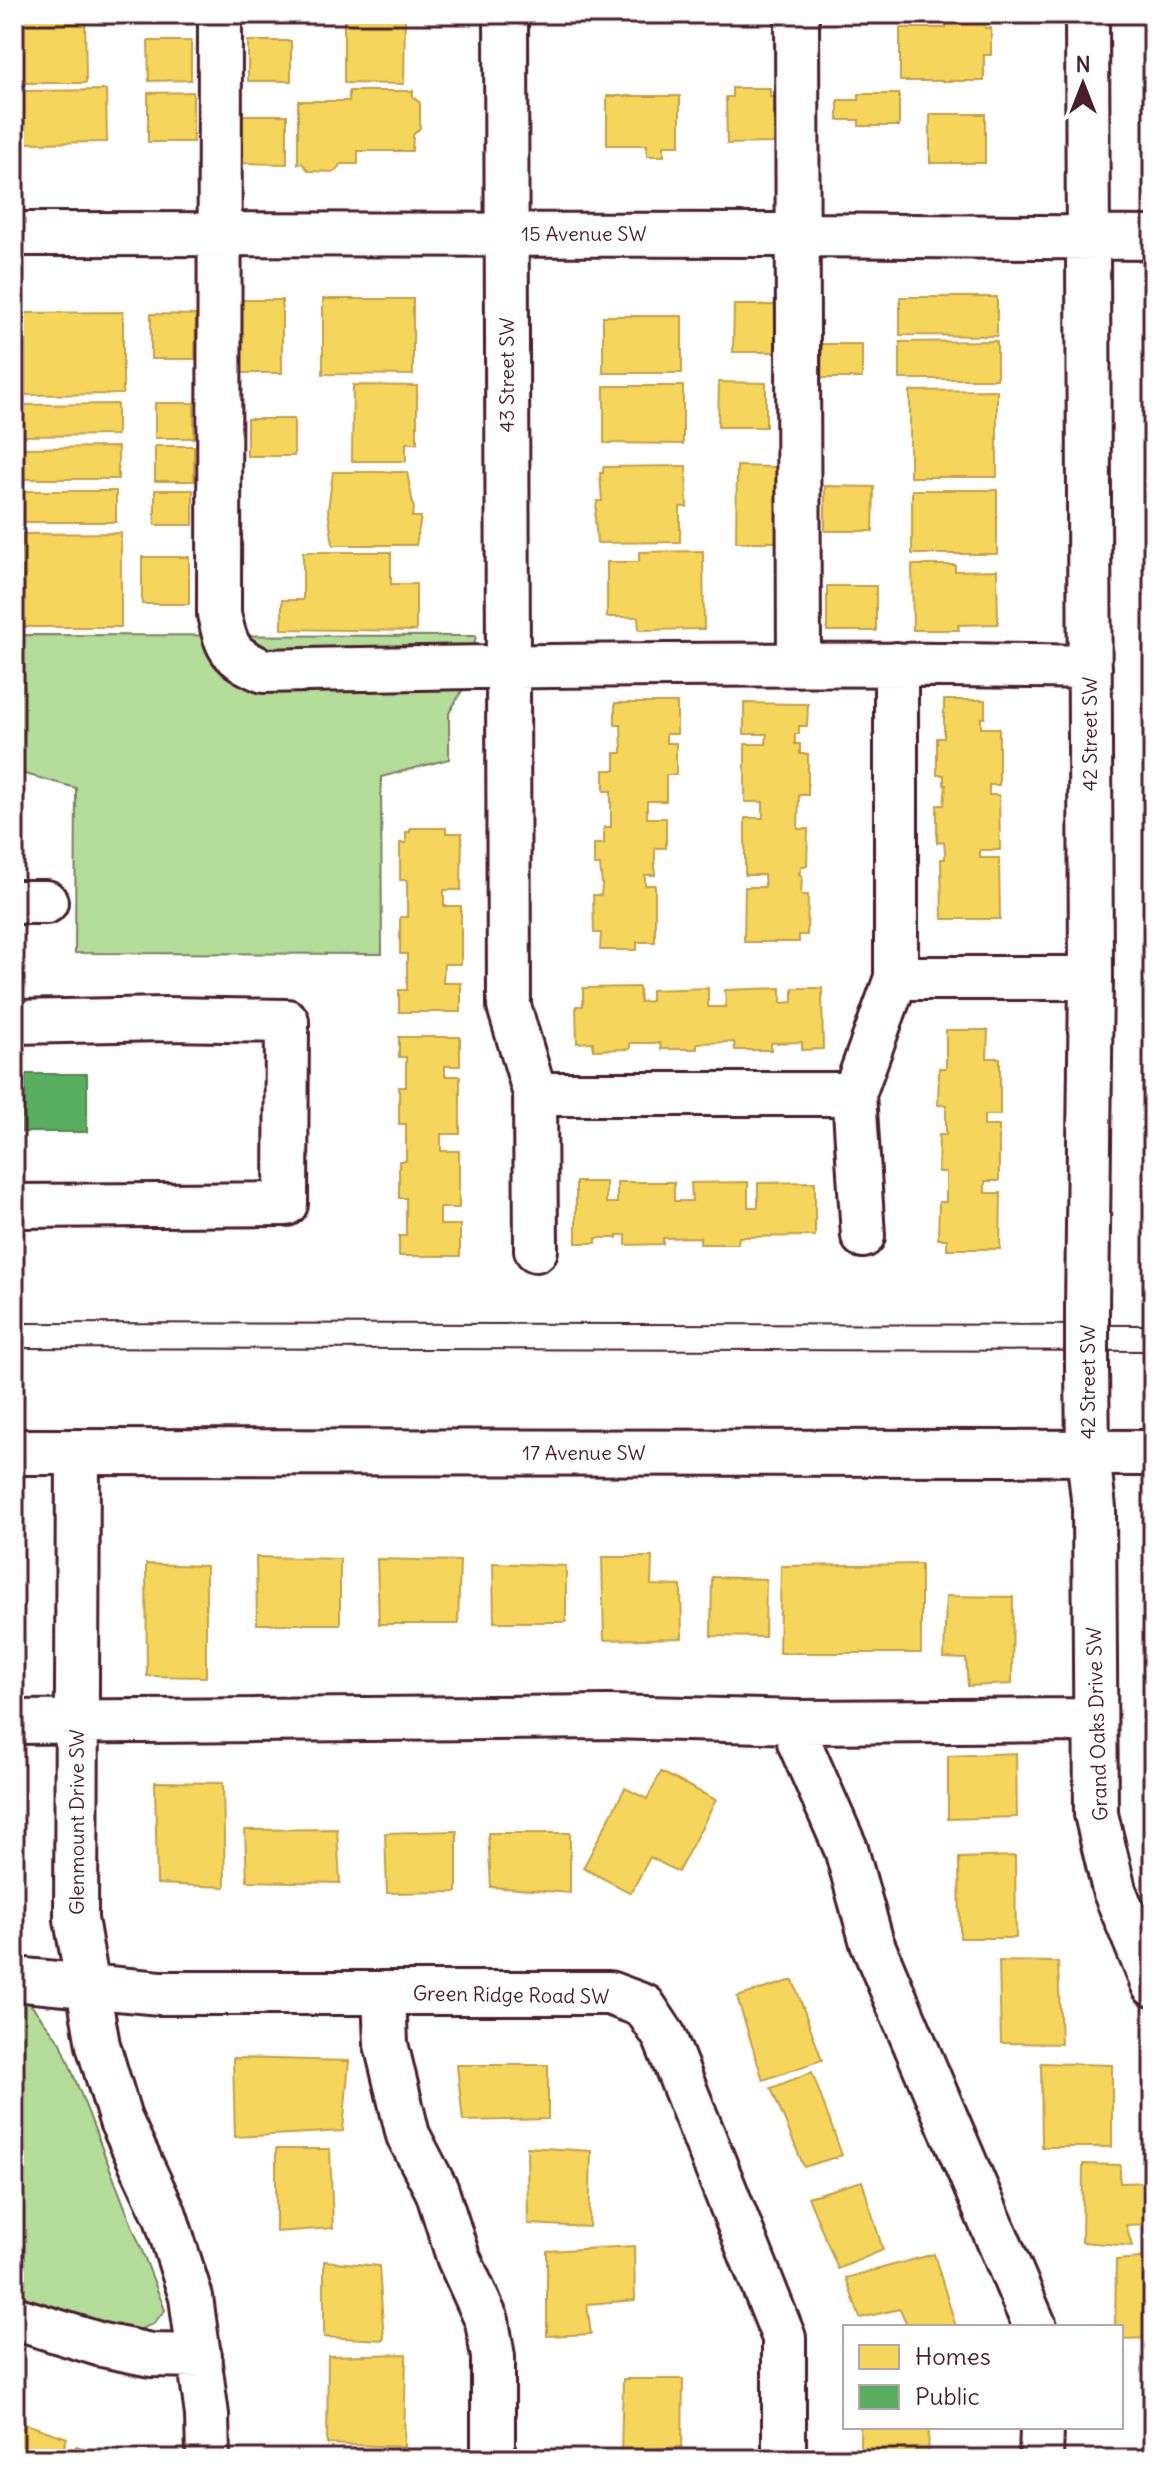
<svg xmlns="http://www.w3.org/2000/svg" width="1167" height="2473" viewBox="0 0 1167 2473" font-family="Delius,sans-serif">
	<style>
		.green { fill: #b3dd99; stroke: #7e7e62; stroke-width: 2 }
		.homes { fill: #f6d55c; stroke: #c29e4d; stroke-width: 2 }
		.public { fill: #5aae61; stroke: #558351; stroke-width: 2 }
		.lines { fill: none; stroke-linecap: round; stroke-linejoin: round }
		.minor-casing { stroke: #4a1f2b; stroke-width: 48 }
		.major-casing { stroke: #4a1f2b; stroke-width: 50 }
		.minor { stroke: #fff; stroke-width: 42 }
		.major { stroke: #fff; stroke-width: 44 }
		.tram { stroke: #4a1f2b; stroke-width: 2 }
		.minor-bridge-casing { stroke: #4a1f2b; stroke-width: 48; stroke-linecap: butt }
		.minor-bridge { stroke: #fff; stroke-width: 42 }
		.labels { text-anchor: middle; stroke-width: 8; stroke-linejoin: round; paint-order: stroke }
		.street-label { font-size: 20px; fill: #4a1f2b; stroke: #fff }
	</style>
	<rect width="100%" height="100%" fill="#fff"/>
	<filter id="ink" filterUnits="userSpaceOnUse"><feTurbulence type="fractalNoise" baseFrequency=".0125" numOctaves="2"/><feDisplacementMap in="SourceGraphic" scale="16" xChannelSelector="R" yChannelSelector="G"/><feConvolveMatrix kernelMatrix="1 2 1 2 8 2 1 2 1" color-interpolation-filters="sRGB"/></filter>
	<g filter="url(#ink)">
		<!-- green -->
		<path class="green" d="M 14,635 L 476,636 L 466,684 L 449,713 L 449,759 L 381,777 L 382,954 L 75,953 L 76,788 L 14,771 Z
			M 24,1996 L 61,2043 L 165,2310 L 153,2324 L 136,2331 L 14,2296 L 14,1997 Z"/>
		<!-- homes -->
		<path class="homes" d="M 17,14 L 85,14 L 86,83 L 21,83 L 21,39 L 17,39 Z
			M 344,14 L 405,14 L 404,84 L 344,83 Z
			M 924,14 L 984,14 L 985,28 L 991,28 L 991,55 L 984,55 L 984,81 L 900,81 L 900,28 L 946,28 L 946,18 L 924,18 Z
			M 148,41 L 191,41 L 191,80 L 149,81 Z
			M 248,41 L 291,41 L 291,81 L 248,81 Z
			M 732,88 L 770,88 L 770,97 L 775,97 L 776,143 L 727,144 L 726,97 L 732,97 Z
			M 106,90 L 107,142 L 24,143 L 23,91 Z
			M 349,91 L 413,91 L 413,97 L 420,103 L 420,128 L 413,135 L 412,151 L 358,151 L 358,164 L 341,164 L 334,172 L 309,171 L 302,163 L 298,164 L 298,101 L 349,101 Z
			M 193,92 L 193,142 L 148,142 L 148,93 Z
			M 859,94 L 899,94 L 899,126 L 859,126 L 859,120 L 838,120 L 838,100 L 859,100 Z
			M 607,96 L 680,96 L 680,145 L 664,145 L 664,156 L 647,156 L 647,145 L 607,145 Z
			M 930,114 L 985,114 L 985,163 L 930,163 Z
			M 236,115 L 287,115 L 287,164 L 236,163 Z
			M 900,297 L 997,297 L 997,336 L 900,335 Z
			M 323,299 L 413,299 L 413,375 L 323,374 Z
			M 239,300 L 282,300 L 282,373 L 239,373 Z
			M 734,305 L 778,305 L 778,352 L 733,352 Z
			M 123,312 L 123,394 L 25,395 L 25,313 Z
			M 151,314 L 196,315 L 195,359 L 151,359 Z
			M 603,316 L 682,316 L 682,373 L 603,373 Z
			M 997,341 L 997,379 L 900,379 L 900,342 Z
			M 822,344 L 862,344 L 862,378 L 821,378 Z
			M 719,382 L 766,383 L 766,427 L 718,427 Z
			M 353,385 L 417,386 L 417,443 L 406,443 L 406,461 L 352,461 Z
			M 604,386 L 683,386 L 683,444 L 604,443 Z
			M 997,390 L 997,477 L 910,477 L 910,391 Z
			M 155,403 L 194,403 L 194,438 L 155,438 Z
			M 117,404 L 117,435 L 19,436 L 18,405 Z
			M 247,419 L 294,419 L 294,456 L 247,456 Z
			M 155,446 L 194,446 L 194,481 L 155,481 Z
			M 118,447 L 118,479 L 19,479 L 19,448 Z
			M 686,466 L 687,507 L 680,507 L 680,542 L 597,543 L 595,518 L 597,501 L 602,501 L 600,473 L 603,473 L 603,467 Z
			M 737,466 L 778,467 L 777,542 L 736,542 Z
			M 333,472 L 407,472 L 414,509 L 412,517 L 421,517 L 416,545 L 333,545 L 328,510 Z
			M 825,486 L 874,487 L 873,531 L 825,531 Z
			M 155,490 L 193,490 L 193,525 L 155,525 Z
			M 912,490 L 997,490 L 997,554 L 912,554 Z
			M 19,491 L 116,491 L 116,522 L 19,522 Z
			M 121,533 L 121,627 L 22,627 L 22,534 Z
			M 703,551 L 704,629 L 639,630 L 638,617 L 607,617 L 607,562 L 639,562 L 639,552 Z
			M 303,552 L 391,552 L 391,584 L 416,584 L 416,631 L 282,629 L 282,600 L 303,600 Z
			M 142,557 L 189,557 L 189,604 L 142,604 Z
			M 912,565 L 955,565 L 955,571 L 997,570 L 998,624 L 958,625 L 959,630 L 913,630 Z
			M 827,586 L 876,586 L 876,631 L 827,631 Z
			M 944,700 L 985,700 L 985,718 L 981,718 L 981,728 L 999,728 L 999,785 L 989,785 L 989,795 L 999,795 L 1000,850 L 980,850 L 980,858 L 999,858 L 1000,919 L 942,919 L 941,859 L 945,859 L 945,852 L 944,842 L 937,843 L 937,805 L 944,805 L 946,785 L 944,785 L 944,775 L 937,775 L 937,738 L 944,738 Z
			M 615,703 L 677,703 L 677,734 L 666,734 L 666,743 L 676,743 L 676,775 L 666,775 L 666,801 L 647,801 L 647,818 L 666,818 L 666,848 L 655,848 L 655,875 L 645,875 L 645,885 L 655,885 L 655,942 L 637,942 L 637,950 L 600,950 L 601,933 L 594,933 L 593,895 L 601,895 L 602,885 L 600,865 L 594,865 L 594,844 L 604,844 L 604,827 L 611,827 L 611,791 L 604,791 L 604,770 L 615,770 L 615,753 L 622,753 L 621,725 L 615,725 Z
			M 744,703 L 808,704 L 807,726 L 799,726 L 799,734 L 795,734 L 795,744 L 800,744 L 800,754 L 808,754 L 808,795 L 799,795 L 798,829 L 808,829 L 807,866 L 801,866 L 801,872 L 799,872 L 799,875 L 802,875 L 801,895 L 808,895 L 807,935 L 799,935 L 799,942 L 744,942 L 745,887 L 765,887 L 764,875 L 745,875 L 745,818 L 763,818 L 763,802 L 745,802 L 745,744 L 766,744 L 767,734 L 744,734 Z
			M 410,828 L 446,828 L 446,833 L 462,833 L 461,890 L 444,890 L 444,906 L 461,906 L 461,964 L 444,964 L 443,983 L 461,983 L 461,1012 L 399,1012 L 399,990 L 407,990 L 407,954 L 400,954 L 400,917 L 407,917 L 407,880 L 400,880 L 400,843 L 406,843 L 406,832 L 410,832 Z
			M 639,987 L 640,1002 L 651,1001 L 651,990 L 708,988 L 708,1007 L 726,1007 L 725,990 L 781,988 L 781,1003 L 793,1002 L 793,988 L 822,988 L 823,1049 L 802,1050 L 802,1042 L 771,1043 L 771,1050 L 735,1050 L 734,1042 L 697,1043 L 697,1049 L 661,1049 L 660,1043 L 630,1043 L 630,1049 L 593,1050 L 593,1042 L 577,1043 L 576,1006 L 583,1006 L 583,988 Z
			M 946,1030 L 988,1030 L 987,1058 L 1000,1058 L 1000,1115 L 984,1115 L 984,1126 L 999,1126 L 999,1181 L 985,1181 L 985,1193 L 1001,1193 L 1000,1249 L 947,1249 L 947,1239 L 938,1239 L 939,1202 L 946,1202 L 946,1172 L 938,1172 L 939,1135 L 946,1135 L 946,1105 L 938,1105 L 939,1068 L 946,1068 Z
			M 399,1037 L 460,1037 L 460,1066 L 445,1066 L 445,1076 L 460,1076 L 460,1134 L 441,1134 L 441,1151 L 459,1151 L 459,1208 L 440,1208 L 440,1225 L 460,1225 L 460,1256 L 399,1256 L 399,1236 L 406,1236 L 406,1198 L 399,1198 L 399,1161 L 406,1161 L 406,1124 L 399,1124 L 399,1087 L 406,1087 L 406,1057 L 399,1057 Z
			M 576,1182 L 606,1182 L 606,1203 L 617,1203 L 617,1182 L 674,1182 L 674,1201 L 692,1201 L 691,1183 L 748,1182 L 748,1207 L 758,1207 L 758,1183 L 815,1182 L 815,1236 L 739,1237 L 738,1244 L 700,1244 L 700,1237 L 663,1238 L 663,1244 L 626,1245 L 626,1235 L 617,1235 L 617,1238 L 596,1238 L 596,1243 L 576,1243 Z
			M 256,1557 L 340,1559 L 340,1624 L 257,1624 Z
			M 602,1557 L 652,1557 L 651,1585 L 681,1586 L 682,1638 L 604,1640 Z
			M 377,1559 L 460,1561 L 458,1624 L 379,1624 Z
			M 493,1563 L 566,1566 L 566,1622 L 494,1622 Z
			M 146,1564 L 206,1566 L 206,1677 L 147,1676 Z
			M 921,1564 L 921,1653 L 779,1653 L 781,1566 Z
			M 712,1577 L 766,1579 L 765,1637 L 711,1636 Z
			M 946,1596 L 1013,1597 L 1012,1684 L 968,1686 L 966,1659 L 944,1658 Z
			M 1016,1753 L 1017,1817 L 948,1819 L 948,1756 Z
			M 661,1772 L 716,1800 L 678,1872 L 650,1857 L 631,1893 L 583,1868 L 625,1788 L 647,1799 Z
			M 155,1782 L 223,1783 L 225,1887 L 157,1884 Z
			M 337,1829 L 340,1883 L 247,1881 L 245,1830 Z
			M 457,1831 L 457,1892 L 387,1893 L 385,1833 Z
			M 488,1833 L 570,1833 L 570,1893 L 491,1887 Z
			M 1015,1856 L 1016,1938 L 960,1938 L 959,1858 Z
			M 999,1961 L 1058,1962 L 1061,2044 L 1001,2043 Z
			M 793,1980 L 822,2060 L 763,2080 L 737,1997 Z
			M 233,2058 L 349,2061 L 343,2131 L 235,2137 Z
			M 1041,2063 L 1112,2065 L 1112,2147 L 1042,2147 Z
			M 457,2065 L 548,2065 L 548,2119 L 463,2121 Z
			M 812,2072 L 842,2155 L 804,2167 L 771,2088 Z
			M 527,2147 L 591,2151 L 589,2227 L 528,2224 Z
			M 276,2149 L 330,2149 L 333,2228 L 276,2232 Z
			M 1083,2164 L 1120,2165 L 1120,2183 L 1151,2182 L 1153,2224 L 1126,2225 L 1132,2246 L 1082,2242 Z
			M 862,2181 L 883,2250 L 838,2269 L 808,2197 Z
			M 634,2246 L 635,2300 L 587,2304 L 591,2334 L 547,2336 L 547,2251 Z
			M 934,2254 L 956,2327 L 908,2327 L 900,2309 L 860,2318 L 846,2278 Z
			M 1153,2257 L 1153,2338 L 1121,2339 L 1121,2327 L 1115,2327 L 1116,2260 Z
			M 324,2261 L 379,2266 L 384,2340 L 324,2337 Z
			M 406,2354 L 404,2447 L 327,2444 L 328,2356 Z
			M 623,2379 L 683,2379 L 682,2447 L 621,2451 Z
			M 14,2420 L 67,2438 L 60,2459 L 14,2459 Z
			M 860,2427 L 929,2427 L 928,2459 L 860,2459 Z
			M 76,2446 L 118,2459 L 72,2459 Z"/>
		<!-- public -->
		<path class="public" d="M 14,1074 L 87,1074 L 87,1132 L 14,1132 Z"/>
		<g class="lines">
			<!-- minor casing -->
			<g class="minor-casing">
				<path id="minor" d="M 220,14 L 219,614 C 227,650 230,656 264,671 C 539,665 815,662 1090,667
					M 506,14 L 509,1006 L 535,1094 L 536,1250
					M 797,14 L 799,665
					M 1087,14 L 1091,978 L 1087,1311
					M 14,234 L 798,235 L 1153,238
					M 14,902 L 46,902
					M 896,978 L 1091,978
					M 14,1022 L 167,1019 L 287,1021 L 286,1204 L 14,1206
					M 535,1094 L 854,1094
					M 863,1236 L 854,1094 L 896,978 L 896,664
					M 1087,1366 L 1088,1454 L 1094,1508 L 1096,1814 L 1114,1890 L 1153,1985
					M 78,1452 L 76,1919 L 98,2045 L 121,2121 L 165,2215 L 191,2297 L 207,2415 L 208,2459
					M 14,1722 L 608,1717 L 798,1722 L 1094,1720
					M 798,1722 L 799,1742 L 846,1849 L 872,1943 L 1035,2327
					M 14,1979 L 160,1993 L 609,1993 L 644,2006 L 664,2036 L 784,2338 L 784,2459
					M 384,1993 L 386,2044 L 408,2135 L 437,2191 L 458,2257 L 487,2321 L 493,2357 L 493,2459
					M 14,2318 L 102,2345 L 151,2355 L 200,2356
					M 1041,2459 L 1042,2427"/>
			</g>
			<!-- major casing -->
			<g class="major-casing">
				<path id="major" d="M 14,1452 L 1153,1453"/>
			</g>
			<!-- minor -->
			<use href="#minor" class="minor"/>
			<!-- major -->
			<use href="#major" class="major"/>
			<!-- tram -->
			<path class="tram" d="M 14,1323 L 1153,1325
				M 14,1348 L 1153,1351"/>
			<!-- minor-bridge casing -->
			<g class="minor-bridge-casing">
				<path id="minor-bridge" d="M 1087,1311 L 1087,1366"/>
			</g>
			<!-- minor-bridge -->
			<use href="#minor-bridge" class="minor-bridge"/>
		</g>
	</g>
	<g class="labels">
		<!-- street labels -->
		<g class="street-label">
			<text x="584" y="241">15 Avenue SW</text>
			<text transform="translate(507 375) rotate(-90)" y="7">43 Street SW</text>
			<text transform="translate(1090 734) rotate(-90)" y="7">42 Street SW</text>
			<text transform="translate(1088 1382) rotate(-90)" y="7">42 Street SW</text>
			<text x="584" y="1460">17 Avenue SW</text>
			<text transform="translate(1097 1724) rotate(-92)" y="7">Grand Oaks Drive SW</text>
			<text transform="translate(77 1822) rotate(-90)" y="7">Glenmount Drive SW</text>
			<text transform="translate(511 1995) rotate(1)" y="7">Green Ridge Road SW</text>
		</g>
	</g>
	<!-- margin -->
	<rect width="1167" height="2473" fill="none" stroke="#fff" stroke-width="48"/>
	<rect x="24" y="24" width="1119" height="2425" fill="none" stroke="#4a1f2b" stroke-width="3" filter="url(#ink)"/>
	<!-- legend -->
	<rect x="843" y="2325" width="280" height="104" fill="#ffffff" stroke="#b7a5aa" stroke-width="2"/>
	<rect x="859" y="2345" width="40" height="24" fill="#f6d55c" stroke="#b7a5aa" stroke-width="2"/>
	<text x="915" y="2365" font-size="24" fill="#4a1f2b">Homes</text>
	<rect x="859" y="2385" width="40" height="24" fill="#5aae61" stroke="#b7a5aa" stroke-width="2"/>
	<text x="915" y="2405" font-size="24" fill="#4a1f2b">Public</text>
	<!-- north arrow -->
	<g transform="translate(1083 84)" stroke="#ffffff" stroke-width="6" paint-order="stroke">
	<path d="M0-6L14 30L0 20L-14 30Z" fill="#4a1f2b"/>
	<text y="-12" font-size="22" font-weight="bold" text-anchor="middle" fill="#4a1f2b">N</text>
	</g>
</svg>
